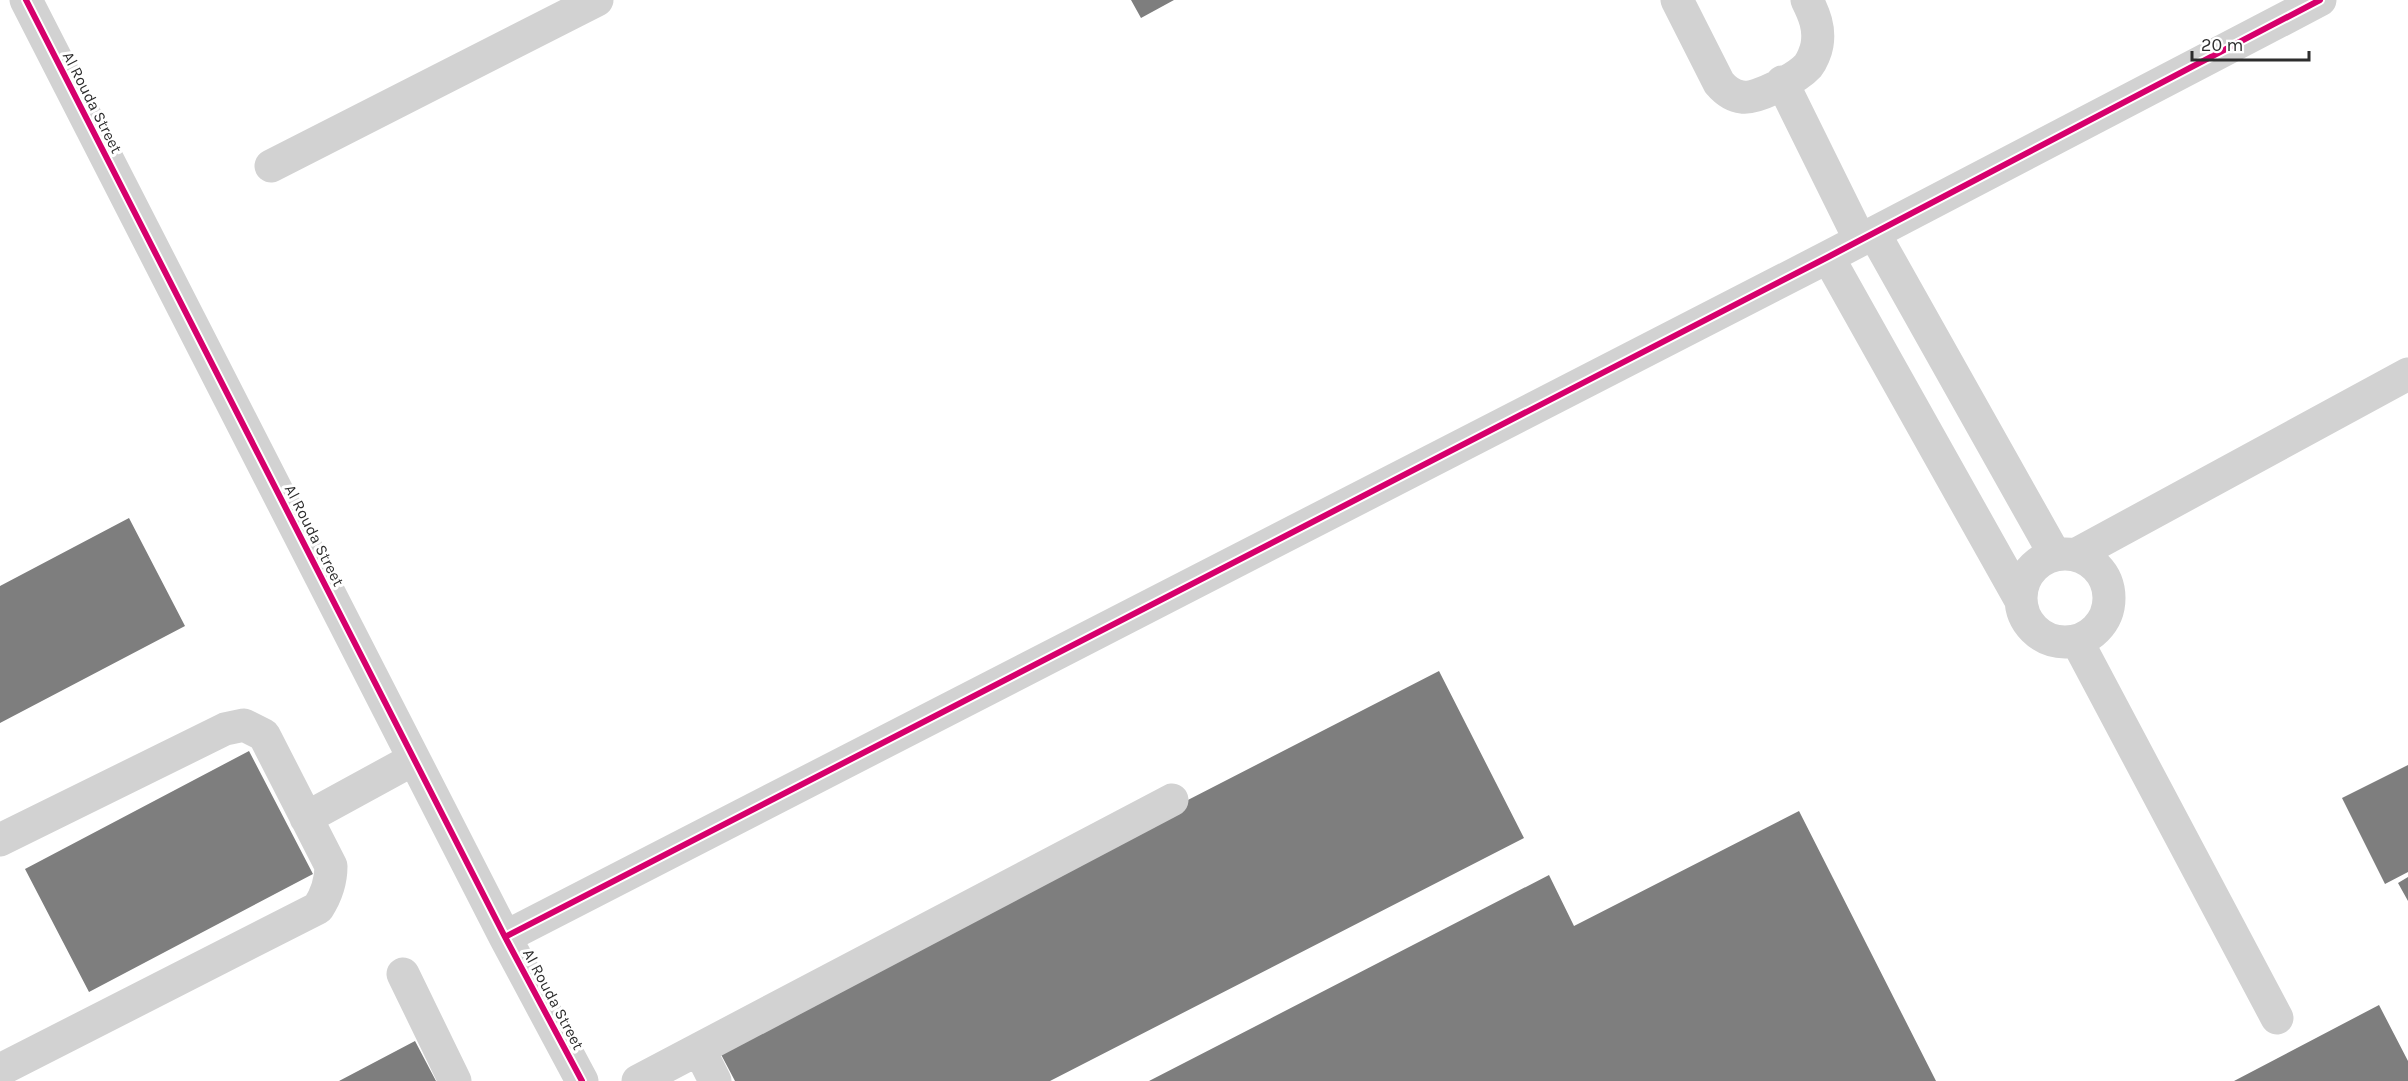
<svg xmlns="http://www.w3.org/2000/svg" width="2408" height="1081" viewBox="0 0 2408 1081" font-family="Karla,sans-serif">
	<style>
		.building { fill: #7e7e7e }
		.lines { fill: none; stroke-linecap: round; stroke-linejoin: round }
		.minor { stroke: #d2d2d2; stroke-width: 33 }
		.cycleway-casing { stroke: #fff; stroke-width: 10 }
		.cycleway { stroke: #d6006c; stroke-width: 6 }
		.labels { text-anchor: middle; stroke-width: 6; stroke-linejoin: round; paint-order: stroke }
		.street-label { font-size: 16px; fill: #2d2d2d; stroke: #fff }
	</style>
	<rect width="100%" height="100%" fill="#fff"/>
	<!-- building -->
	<path class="building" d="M 1131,0 L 1174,0 L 1141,18 Z
		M 129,518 L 185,626 L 0,723 L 0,586 Z
		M 1439,671 L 1524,838 L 1050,1081 L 735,1081 L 715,1043 Z
		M 249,751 L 313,874 L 89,992 L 25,869 Z
		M 2408,765 L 2408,872 L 2385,884 L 2342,798 Z
		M 1799,811 L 1936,1081 L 1149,1081 L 1549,875 L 1574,926 Z
		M 2408,877 L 2408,901 L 2398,883 Z
		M 2379,1005 L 2408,1061 L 2408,1081 L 2234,1081 Z
		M 415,1041 L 436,1081 L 339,1081 Z"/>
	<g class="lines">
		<!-- minor -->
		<path class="minor" d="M 26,0 L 505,937 L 582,1081
			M 1677,0 L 1719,83 C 1725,90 1732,96 1742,97 C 1757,100 1798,77 1808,66 C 1812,61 1816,51 1817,45 C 1820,28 1814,14 1807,0
			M 1782,82 L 1860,240
			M 271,166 L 597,0
			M 1874,233 L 2055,555
			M 1828,257 L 2020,599
			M2021 598a44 44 0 1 1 88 0a44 44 0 1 1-88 0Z
			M 2075,555 L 2408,374
			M 2077,641 L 2277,1018
			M 306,818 L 414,759
			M 0,840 L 225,729 L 244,725 L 264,735 L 331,866 C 331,882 327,894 318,908 L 0,1070
			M 505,937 L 1828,257 L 2320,0
			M 403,974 L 455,1081
			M 699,1049 L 715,1081
			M 638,1081 L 1172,800"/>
		<!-- cycleway casing -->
		<g class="cycleway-casing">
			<path id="cycleway" d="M 26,0 L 505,937 L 582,1081
				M 505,937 L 1828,257 L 2320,0"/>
		</g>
		<!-- cycleway -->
		<use href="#cycleway" class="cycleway"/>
	</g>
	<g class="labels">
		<!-- street labels -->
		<g class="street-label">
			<text transform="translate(93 102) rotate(63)" y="6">Al Rouda Street</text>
			<text transform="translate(315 535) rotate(63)" y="6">Al Rouda Street</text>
			<text transform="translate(554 999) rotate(62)" y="6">Al Rouda Street</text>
		</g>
	</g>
	<!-- scale -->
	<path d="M2192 51v9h117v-9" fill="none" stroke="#2d2d2d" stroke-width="3"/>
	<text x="2201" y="51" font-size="18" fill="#2d2d2d" stroke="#ffffff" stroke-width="4.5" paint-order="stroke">20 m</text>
</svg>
